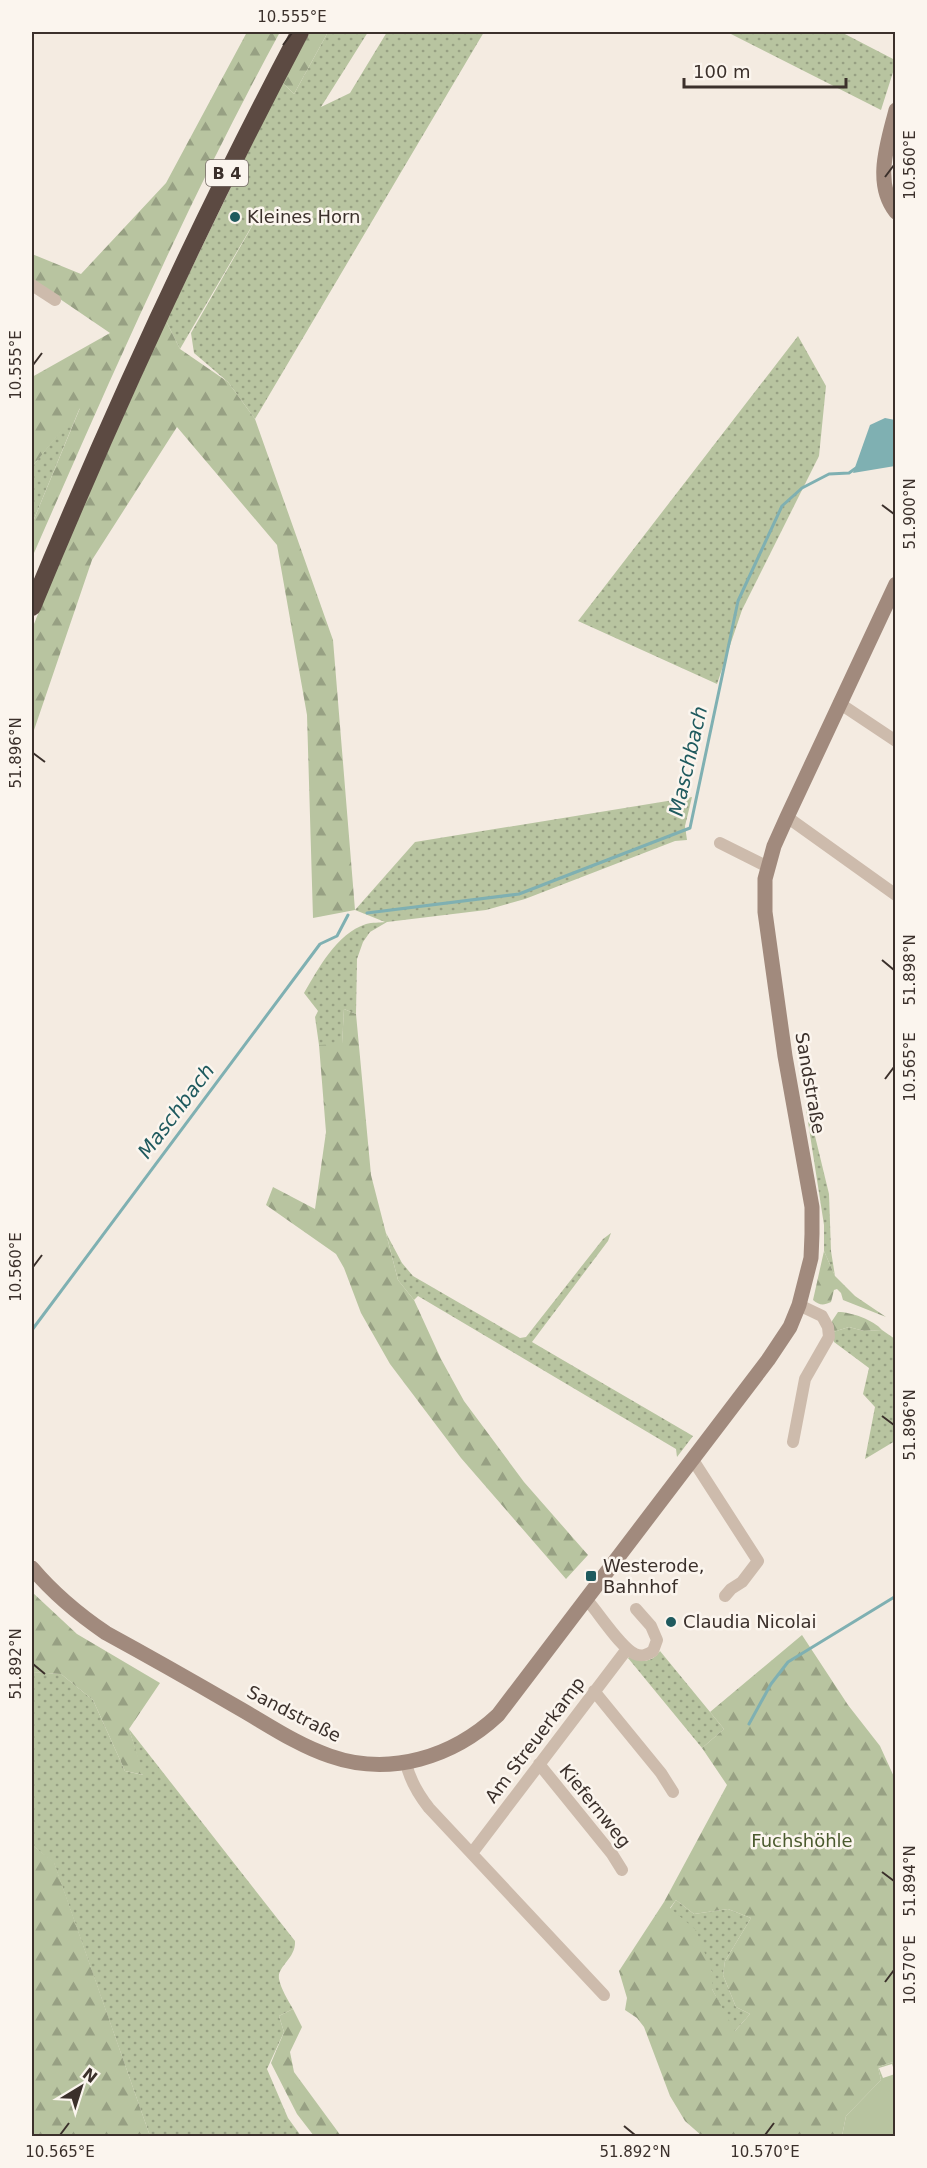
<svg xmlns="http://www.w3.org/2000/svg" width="927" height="2168" viewBox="0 0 927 2168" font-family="'DejaVu Sans',sans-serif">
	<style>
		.green { fill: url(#green-dots) }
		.forest { fill: url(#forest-firs); fill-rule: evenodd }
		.pitch { fill: #b8c4a0 }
		.water { fill: #7fb0b2 }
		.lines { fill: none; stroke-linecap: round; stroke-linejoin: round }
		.stream { stroke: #7fb0b2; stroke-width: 3 }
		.street { stroke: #cdbbac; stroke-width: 12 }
		.secondary { stroke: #a18a7d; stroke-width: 15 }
		.highway { stroke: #5c4a42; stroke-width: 18 }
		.ticks { fill: none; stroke: #3b302b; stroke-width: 2 }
		.poi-dot { fill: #1f5a5e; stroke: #fbf5ee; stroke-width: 2 }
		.labels { text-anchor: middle; stroke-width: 5; stroke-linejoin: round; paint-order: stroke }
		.shield { fill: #fbf5ee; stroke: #756b66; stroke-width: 1.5 }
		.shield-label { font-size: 16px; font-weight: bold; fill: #3b302b }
		.poi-label { font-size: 18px; fill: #3b302b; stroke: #fbf5ee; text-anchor: start }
		.street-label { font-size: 18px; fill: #3b302b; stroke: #fbf5ee }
		.park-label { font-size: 18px; fill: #4a5a2e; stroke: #fbf5ee }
		.water-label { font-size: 20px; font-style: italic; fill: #1f5a5e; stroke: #fbf5ee }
		.neatline { fill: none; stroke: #3b302b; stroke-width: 2 }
		.ticks-label { font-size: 15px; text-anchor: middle; fill: #3b302b }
	</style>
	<defs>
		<pattern id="green-dots" width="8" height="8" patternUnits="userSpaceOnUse" patternTransform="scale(1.5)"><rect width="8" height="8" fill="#b8c4a0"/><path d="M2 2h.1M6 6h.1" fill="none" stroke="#97a083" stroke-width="1.8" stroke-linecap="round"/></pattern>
		<pattern id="forest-firs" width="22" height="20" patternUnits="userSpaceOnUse" patternTransform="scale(1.5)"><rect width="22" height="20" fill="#b8c4a0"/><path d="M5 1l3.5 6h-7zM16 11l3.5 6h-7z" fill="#97a083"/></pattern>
	</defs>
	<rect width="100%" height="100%" fill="#f4ebe1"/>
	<!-- green -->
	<path class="green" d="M 328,32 L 368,32 L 321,107 L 350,93 L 387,32 L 484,32 L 255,419 L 228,382 L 194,353 L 191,333 L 267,200 L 180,349 L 166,321 L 282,82 L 294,94 Z
		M 727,32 L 841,32 L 895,60 L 895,66 L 881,110 Z
		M 798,336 L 826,386 L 819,456 L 742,610 L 717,684 L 578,621 Z
		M 81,405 L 32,524 L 32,467 Z
		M 692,797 L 685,826 L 687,840 L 675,841 L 525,899 L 486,910 L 387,922 L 370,932 L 363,942 L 357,959 L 356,1014 L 344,1009 L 342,1045 L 319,1045 L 315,1017 L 318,1011 L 304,993 C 319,968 336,934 366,924 C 372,922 380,923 385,922 L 355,910 L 415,842 Z
		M 808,1107 L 829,1194 L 831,1251 L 835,1276 L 824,1251 L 824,1225 L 806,1109 Z
		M 386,1233 L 402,1263 L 413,1276 L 520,1338 L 526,1337 L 603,1239 L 611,1233 L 608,1241 L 532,1342 L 693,1436 L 677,1457 L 676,1449 L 418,1296 L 414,1300 L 398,1280 Z
		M 849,1327 L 864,1331 L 882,1330 L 895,1339 L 895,1441 L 865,1459 L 875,1407 L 863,1394 L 869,1368 L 834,1342 L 833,1332 Z
		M 660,1651 L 724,1729 L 702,1748 L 628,1658 L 631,1655 C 640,1664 653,1662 660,1651 Z
		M 32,1672 L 61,1674 L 93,1700 L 125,1771 L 143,1775 L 129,1729 L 295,1941 C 296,1959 277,1966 279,1979 C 281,1989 288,2000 293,2009 L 279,2016 L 284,2032 L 267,2069 L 288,2118 L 301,2136 L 150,2136 L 54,1863 L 32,1845 Z
		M 676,1900 L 694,1914 L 728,1909 L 751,1918 L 725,1961 L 723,1975 L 736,2007 L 750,2014 L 734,2032 L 712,1989 L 712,1972 L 670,1909 Z"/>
	<!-- forest -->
	<path class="forest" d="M 247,32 L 280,32 C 188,201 111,377 34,553 L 32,551 L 32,524 L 80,408 L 32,467 L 32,377 L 110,333 L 32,280 L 32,254 L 81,274 L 166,183 Z
		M 310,32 L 328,32 L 294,94 L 282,82 Z
		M 166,321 L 180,349 L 228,382 L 255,419 L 333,640 L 355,910 L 313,918 L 307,715 L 277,545 L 177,427 L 92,560 L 32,736 L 32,629 L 65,546 Z
		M 344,1009 L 356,1014 L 371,1175 L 398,1280 L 414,1300 L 441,1359 L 464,1401 L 524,1482 L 588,1555 L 566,1579 L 461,1458 L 390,1364 L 361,1313 L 344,1268 L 336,1254 L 266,1205 L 273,1187 L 315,1209 L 326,1132 L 319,1045 L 342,1044 Z
		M 824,1251 L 835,1276 L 855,1296 L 886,1317 L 843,1300 L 841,1293 L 837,1289 L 834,1290 L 831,1302 C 823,1306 819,1305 813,1300 Z
		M 838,1312 C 851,1312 874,1320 882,1330 L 864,1331 L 849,1327 L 833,1332 L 832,1321 Z
		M 32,1592 L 77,1634 L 160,1683 L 129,1729 L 144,1775 L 125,1771 L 93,1700 L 61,1674 L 32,1672 Z
		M 802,1635 L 848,1705 L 880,1746 L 895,1779 L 895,2066 L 893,2062 L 878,2067 L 881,2080 L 846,2116 L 842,2136 L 702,2136 L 685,2121 L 670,2096 L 644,2027 L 637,2018 L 625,2010 L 627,1998 L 619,1971 L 664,1902 L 727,1785 L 702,1748 L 724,1729 L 710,1712 ZM 676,1900 L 694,1914 L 728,1909 L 751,1918 L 725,1961 L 723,1975 L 736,2007 L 750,2014 L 735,2031 L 712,1989 L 712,1972 L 696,1930 L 670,1908 Z
		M 32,1845 L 54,1862 L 150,2136 L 32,2136 Z
		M 293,2009 L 302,2027 L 290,2052 L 294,2072 L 341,2136 L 314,2136 L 297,2114 L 271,2063 L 284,2032 L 279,2016 Z"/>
	<!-- pitch -->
	<path class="pitch" d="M 893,2062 L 895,2066 L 895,2073 L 892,2064 L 879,2068 L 883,2078 L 895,2074 L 895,2136 L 842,2136 L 846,2116 L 881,2080 L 878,2067 Z"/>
	<!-- water -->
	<path class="water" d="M 885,418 L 895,420 L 895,466 L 853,473 L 870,425 Z"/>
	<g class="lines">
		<!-- stream -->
		<path class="stream" d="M 367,913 L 519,894 L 690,828 L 738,601 L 782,506 L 802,488 L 829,474 L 849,473 L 856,468
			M 32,1330 L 320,944 L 337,936 L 348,915
			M 749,1724 L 771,1684 L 788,1662 L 896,1596"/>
		<!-- street -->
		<path class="street" d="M 32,285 L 55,300
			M 839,703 L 896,741
			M 787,817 L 896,895
			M 720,843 L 768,867
			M 793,1442 L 805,1379 L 829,1337 L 828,1327 L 822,1316 L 799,1305
			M 693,1460 L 758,1561 L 742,1582 L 731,1589 L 725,1596
			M 587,1600 C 599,1613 620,1647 635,1654 C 642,1657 647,1655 653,1651 L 657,1640 L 651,1626 L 636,1609
			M 594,1691 L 661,1773 L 673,1792
			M 406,1763 C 410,1781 418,1794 429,1808 L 604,1995
			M 539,1764 L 612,1854 L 622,1870
			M 472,1853 L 627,1649"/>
		<!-- secondary -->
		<path class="secondary" d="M 896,110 C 888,142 873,183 896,212
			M 32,1568 C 54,1594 78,1614 106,1633 C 150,1657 194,1682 237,1707 C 267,1724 297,1745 330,1756 C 390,1777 453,1757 498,1715 L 768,1360 L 790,1327 L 799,1305 L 811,1258 L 812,1234 L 812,1207 L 785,1056 L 765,912 L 765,879 L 774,846 L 787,817 L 896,584"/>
		<!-- highway -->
		<path class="highway" d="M 32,607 C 113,411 201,219 300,32"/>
	</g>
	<!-- ticks -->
	<path class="ticks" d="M 283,45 L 292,33M 885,177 L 894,165M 33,365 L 42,353M 882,505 L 894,514M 33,753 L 45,762M 882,960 L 894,970M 885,1079 L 894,1067M 33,1267 L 42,1255M 882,1416 L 894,1425M 33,1664 L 45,1674M 882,1872 L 894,1881M 885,1982 L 894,1970M 624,2126 L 635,2135M 60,2135 L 69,2123M 765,2135 L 774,2123"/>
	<!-- markers -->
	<g class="poi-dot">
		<circle cx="235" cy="217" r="6"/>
		<rect x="585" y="1570" width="12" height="12" rx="3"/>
		<circle cx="671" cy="1622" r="6"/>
	</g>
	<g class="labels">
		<!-- shield labels -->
		<rect class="shield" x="206" y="160" width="42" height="26" rx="4.5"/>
		<g class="shield-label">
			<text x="227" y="179">B 4</text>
		</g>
		<!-- poi labels -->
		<g class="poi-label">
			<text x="247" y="223">Kleines Horn</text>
			<text x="603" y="1572">Westerode,<tspan x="603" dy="21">Bahnhof</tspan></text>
			<text x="683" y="1628">Claudia Nicolai</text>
		</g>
		<!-- street labels -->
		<g class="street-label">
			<text transform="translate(810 1083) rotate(80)" y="6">Sandstraße</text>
			<text transform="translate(294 1714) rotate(27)" y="6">Sandstraße</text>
			<text transform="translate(535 1740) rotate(-53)" y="6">Am Streuerkamp</text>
			<text transform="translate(595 1806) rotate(51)" y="6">Kiefernweg</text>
		</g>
		<!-- park labels -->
		<g class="park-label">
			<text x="802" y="1847">Fuchshöhle</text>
		</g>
		<!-- water labels -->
		<g class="water-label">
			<text transform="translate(688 761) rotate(-77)" y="7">Maschbach</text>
			<text transform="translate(176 1111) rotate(-53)" y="7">Maschbach</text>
		</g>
	</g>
	<!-- border -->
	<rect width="927" height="2168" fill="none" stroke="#fbf5ee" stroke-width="66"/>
	<!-- north arrow -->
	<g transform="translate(81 2087) rotate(38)" stroke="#fbf5ee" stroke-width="4.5" paint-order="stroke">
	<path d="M0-4.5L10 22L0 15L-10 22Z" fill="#3b302b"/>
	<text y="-9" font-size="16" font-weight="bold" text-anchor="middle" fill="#3b302b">N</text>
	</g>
	<!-- scale -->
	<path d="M684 78v9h162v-9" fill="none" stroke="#3b302b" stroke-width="3"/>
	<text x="693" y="78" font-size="18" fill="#3b302b" stroke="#fbf5ee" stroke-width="4.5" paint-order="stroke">100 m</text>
	<rect x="33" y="33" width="861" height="2102" class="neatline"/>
	<g class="ticks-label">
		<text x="292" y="22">10.555°E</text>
		<text transform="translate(910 165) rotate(-90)" y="5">10.560°E</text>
		<text transform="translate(16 365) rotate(-90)" y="5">10.555°E</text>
		<text transform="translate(910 514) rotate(-90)" y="5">51.900°N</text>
		<text transform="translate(16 753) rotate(-90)" y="5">51.896°N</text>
		<text transform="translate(910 970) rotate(-90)" y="5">51.898°N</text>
		<text transform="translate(910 1067) rotate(-90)" y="5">10.565°E</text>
		<text transform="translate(16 1267) rotate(-90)" y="5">10.560°E</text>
		<text transform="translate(910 1425) rotate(-90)" y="5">51.896°N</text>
		<text transform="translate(16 1664) rotate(-90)" y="5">51.892°N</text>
		<text transform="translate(910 1881) rotate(-90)" y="5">51.894°N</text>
		<text transform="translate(910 1970) rotate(-90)" y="5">10.570°E</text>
		<text x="60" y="2157">10.565°E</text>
		<text x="635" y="2157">51.892°N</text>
		<text x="765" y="2157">10.570°E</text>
	</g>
</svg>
